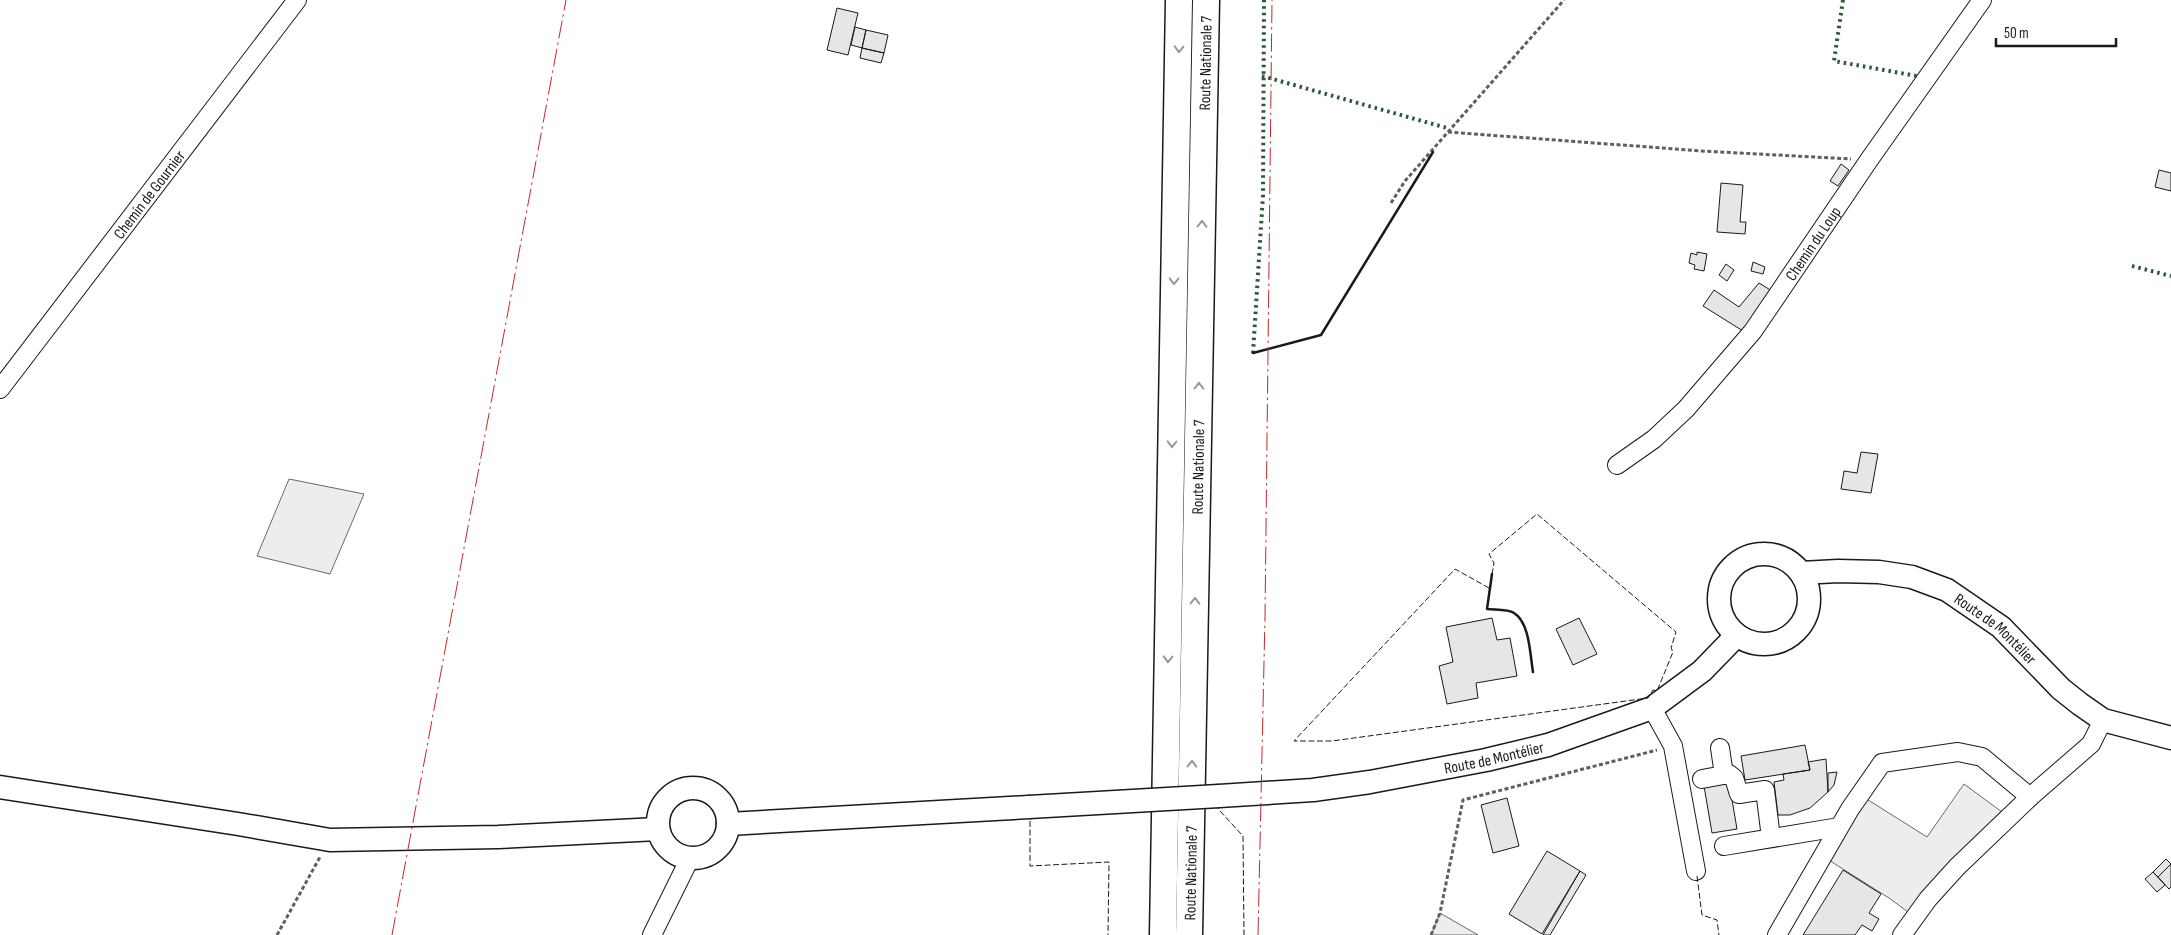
<svg xmlns="http://www.w3.org/2000/svg" width="2171" height="935" viewBox="0 0 2171 935" font-family="'Sofia Sans Condensed',sans-serif">
	<style>
		.built { fill: #ededed; stroke: #6a6a6a }
		.building { fill: #e6e6e6; stroke: #1a1a1a }
		.lines { fill: none; stroke-linecap: round; stroke-linejoin: round }
		.minor-casing { stroke: #1a1a1a; stroke-width: 20 }
		.major-casing { stroke: #1a1a1a; stroke-width: 25 }
		.highway-casing { stroke: #1a1a1a; stroke-width: 29 }
		.path { stroke: #5f5f5f; stroke-width: 3; stroke-dasharray: 4 2.5; stroke-linecap: butt }
		.minor { stroke: #fff; stroke-width: 18 }
		.major { stroke: #fff; stroke-width: 22 }
		.highway { stroke: #fff; stroke-width: 26 }
		.major-bridge-casing { stroke: #1a1a1a; stroke-width: 25; stroke-linecap: butt }
		.major-bridge { stroke: #fff; stroke-width: 22 }
		.hedge { stroke: #2b5a34; stroke-width: 4; stroke-dasharray: 2.5 4; stroke-linecap: butt }
		.fence { stroke: #1a1a1a; stroke-width: 1; stroke-dasharray: 6 2.5; stroke-linecap: butt }
		.wall { stroke: #1a1a1a; stroke-width: 2.5 }
		.power { stroke: #c62828; stroke-width: 1; stroke-dasharray: 18 4 2.5 4; stroke-linecap: butt }
		.oneway { stroke: #989898 }
		.labels { text-anchor: middle; stroke-width: 4; stroke-linejoin: round; paint-order: stroke }
		.street-label { font-size: 16px; fill: #1a1a1a; stroke: #fff }
	</style>
	<rect width="100%" height="100%" fill="#fff"/>
	<!-- built -->
	<path class="built" d="M 289,479 L 364,494 L 330,574 L 257,556 Z
		M 1964,784 L 2002,812 L 1931,882 L 1908,912 L 1889,898 L 1827,859 L 1865,798 L 1927,837 Z
		M 1440,913 L 1478,935 L 1431,935 Z"/>
	<!-- building -->
	<path class="building" d="M 837,8 L 858,13 L 848,55 L 827,50 Z
		M 855,27 L 866,30 L 862,48 L 851,45 Z
		M 866,30 L 888,35 L 884,53 L 862,48 Z
		M 862,48 L 884,53 L 881,63 L 860,58 Z
		M 1841,164 L 1849,170 L 1838,186 L 1830,181 Z
		M 2159,170 L 2171,173 L 2171,191 L 2155,187 Z
		M 1721,183 L 1743,185 L 1740,222 L 1746,222 L 1745,234 L 1717,232 Z
		M 1697,252 L 1707,254 L 1704,271 L 1694,269 L 1695,265 L 1689,263 L 1691,253 L 1697,255 Z
		M 1753,262 L 1765,267 L 1763,274 L 1751,271 Z
		M 1726,264 L 1734,270 L 1727,281 L 1719,275 Z
		M 1759,283 L 1772,291 L 1743,331 L 1703,306 L 1714,290 L 1739,307 Z
		M 1861,452 L 1878,454 L 1871,493 L 1841,489 L 1844,471 L 1857,473 Z
		M 1492,618 L 1497,640 L 1510,638 L 1517,676 L 1476,683 L 1478,698 L 1447,704 L 1439,666 L 1453,662 L 1446,627 Z
		M 1579,618 L 1597,654 L 1573,665 L 1556,629 Z
		M 1805,745 L 1810,770 L 1745,780 L 1741,756 Z
		M 1826,759 L 1828,792 L 1810,808 L 1790,815 L 1778,815 L 1774,782 L 1784,780 L 1783,774 L 1810,770 L 1808,762 Z
		M 1837,772 L 1834,785 L 1828,792 L 1828,773 Z
		M 1729,782 L 1737,829 L 1712,833 L 1704,786 Z
		M 1507,798 L 1519,846 L 1493,853 L 1481,805 Z
		M 1547,851 L 1580,871 L 1542,934 L 1509,914 Z
		M 2166,859 L 2171,864 L 2158,877 L 2153,872 Z
		M 2171,864 L 2171,887 L 2169,889 L 2158,877 Z
		M 1843,870 L 1881,894 L 1869,913 L 1879,919 L 1872,931 L 1862,925 L 1855,935 L 1803,935 Z
		M 1580,871 L 1586,875 L 1550,935 L 1543,935 Z
		M 2153,872 L 2165,885 L 2157,892 L 2145,879 Z"/>
	<g class="lines">
		<!-- minor casing -->
		<g class="minor-casing">
			<g id="minor">
				<path id="s1" d="M 0,389 L 297,0"/>
				<path id="s2" d="M 1617,465 L 1654,439 L 1686,409 L 1753,331 L 1869,160 L 1982,0"/>
				<path d="M 1652,708 L 1673,746 L 1696,871"/>
				<path d="M 1720,748 L 1724,775"/>
				<path d="M 1702,779 L 1729,774 L 1734,778 L 1739,794 L 1765,790 L 1771,838"/>
				<path d="M 1724,846 L 1839,827"/>
				<path d="M 652,935 L 690,858"/>
				<path d="M 1777,935 L 1850,809 L 1882,763 L 1958,752 L 1982,757 L 2030,797"/>
				<path d="M 1902,935 L 1928,899 L 1957,867 L 2030,797 L 2091,744 L 2103,720"/>
			</g>
		</g>
		<!-- major casing -->
		<g class="major-casing">
			<g id="major">
				<circle cx="1764" cy="599" r="45"/>
				<path id="s3" d="M 1801,573 L 1838,571 L 1879,572 L 1912,577 L 1947,590 L 2001,627 L 2061,689 L 2080,704 L 2103,720 L 2171,738"/>
				<path d="M 0,787 L 238,824 L 330,840 L 498,837 L 658,829"/>
				<circle cx="693" cy="823" r="35"/>
				<path id="s4" d="M 1219,796 L 1313,790 L 1370,782 L 1486,760 L 1548,745 L 1652,708 L 1702,671 L 1736,636"/>
				<path d="M 728,824 L 1029,807"/>
			</g>
		</g>
		<!-- highway casing -->
		<g class="highway-casing">
			<g id="highway">
				<path d="M 1163,935 L 1179,0"/>
				<path id="s5" d="M 1189,935 L 1206,0"/>
			</g>
		</g>
		<!-- path -->
		<path class="path" d="M 1448,132 L 1702,151 L 1851,159
			M 1391,203 L 1405,181 L 1564,0
			M 277,935 L 320,857
			M 1431,935 L 1440,913 L 1463,800 L 1657,750"/>
		<!-- minor -->
		<use href="#minor" class="minor"/>
		<!-- major -->
		<use href="#major" class="major"/>
		<!-- highway -->
		<use href="#highway" class="highway"/>
		<!-- major-bridge casing -->
		<g class="major-bridge-casing">
			<path id="major-bridge" d="M 1029,807 L 1219,796"/>
		</g>
		<!-- major-bridge -->
		<use href="#major-bridge" class="major-bridge"/>
		<!-- hedge -->
		<path class="hedge" d="M 1843,0 L 1834,61 L 1917,76
			M 1262,76 L 1447,128
			M 2132,266 L 2171,276
			M 1253,353 L 1263,195 L 1264,0"/>
		<!-- fence -->
		<path class="fence" d="M 1489,588 L 1455,569 L 1294,741 L 1332,741 L 1648,698 L 1653,690 L 1657,691 L 1673,652 L 1671,648 L 1676,632 L 1537,514 L 1489,554 L 1494,563 L 1492,574
			M 1220,811 L 1243,836 L 1244,935
			M 1030,821 L 1030,866 L 1109,862 L 1108,935
			M 1697,876 L 1702,915 L 1717,920 L 1719,935"/>
		<!-- wall -->
		<path class="wall" d="M 1253,353 L 1321,335 L 1433,152
			M 1492,574 L 1487,609 C 1495,610 1508,609 1514,613 C 1530,623 1530,655 1533,672"/>
		<!-- power -->
		<path class="power" d="M 392,935 L 566,0
			M 1258,935 L 1265,617 L 1272,0"/>
	</g>
	<!-- one-way arrows -->
	<defs><path id="oneway-chevron" d="M-2-3.5L2.5 0L-2 3.5" fill="none" stroke-width="1.6" stroke-linecap="round" stroke-linejoin="round" transform="scale(1.25)"/></defs>
	<g class="oneway">
		<use href="#oneway-chevron" transform="translate(1179 49) rotate(91)"/>
		<use href="#oneway-chevron" transform="translate(1202 224) rotate(-89)"/>
		<use href="#oneway-chevron" transform="translate(1174 281) rotate(91)"/>
		<use href="#oneway-chevron" transform="translate(1199 386) rotate(-89)"/>
		<use href="#oneway-chevron" transform="translate(1172 444) rotate(91)"/>
		<use href="#oneway-chevron" transform="translate(1195 601) rotate(-89)"/>
		<use href="#oneway-chevron" transform="translate(1168 659) rotate(91)"/>
		<use href="#oneway-chevron" transform="translate(1192 764) rotate(-89)"/>
	</g>
	<g class="labels">
		<!-- street labels -->
		<g class="street-label">
			<text dy="6" stroke="none"><textPath href="#s5" startOffset="872">Route Nationale 7</textPath></text>
			<text dy="6" stroke="none"><textPath href="#s1" startOffset="245">Chemin de Gournier</textPath></text>
			<text dy="6" stroke="none"><textPath href="#s2" startOffset="298">Chemin du Loup</textPath></text>
			<text dy="6" stroke="none"><textPath href="#s5" startOffset="468">Route Nationale 7</textPath></text>
			<text dy="6" stroke="none"><textPath href="#s3" startOffset="211">Route de Montélier</textPath></text>
			<text dy="6" stroke="none"><textPath href="#s4" startOffset="278">Route de Montélier</textPath></text>
			<text dy="6" stroke="none"><textPath href="#s5" startOffset="62">Route Nationale 7</textPath></text>
		</g>
	</g>
	<!-- scale -->
	<path d="M1996 38v8h120v-8" fill="none" stroke="#1a1a1a" stroke-width="2.5"/>
	<text x="2004" y="38" font-size="15" fill="#1a1a1a" stroke="#ffffff" stroke-width="4" paint-order="stroke">50 m</text>
</svg>
